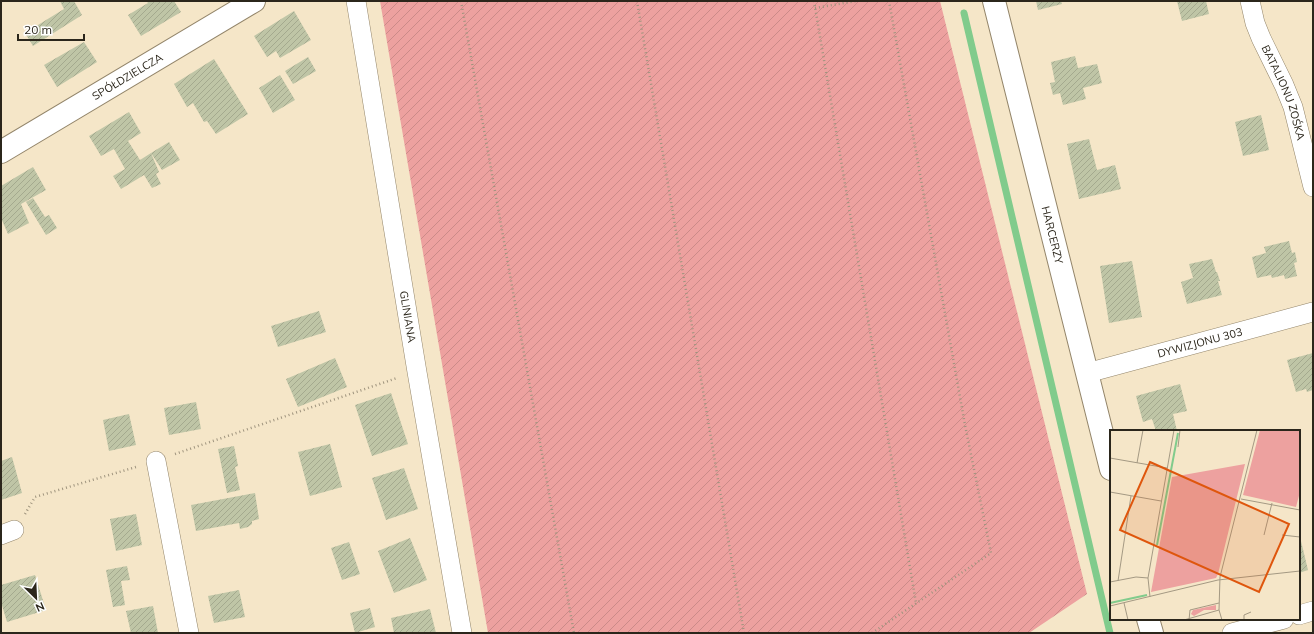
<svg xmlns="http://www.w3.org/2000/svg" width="1314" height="634" viewBox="0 0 1314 634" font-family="Mulish,sans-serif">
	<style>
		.garden { fill: url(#garden-furrows) }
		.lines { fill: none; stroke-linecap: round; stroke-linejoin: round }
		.stream { stroke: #81cb8c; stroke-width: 7 }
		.building { fill: url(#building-hatch) }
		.minor-casing { stroke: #93856a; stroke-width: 20 }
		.tertiary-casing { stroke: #93856a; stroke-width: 24 }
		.path { stroke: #9f947e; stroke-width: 2.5; stroke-dasharray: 1 3; stroke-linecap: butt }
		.minor { stroke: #fff; stroke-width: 19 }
		.tertiary { stroke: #fff; stroke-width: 22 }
		.labels { text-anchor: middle; stroke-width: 3; stroke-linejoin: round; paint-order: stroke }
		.street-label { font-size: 11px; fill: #2b261b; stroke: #fff }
		.inset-river { fill: none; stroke: #81cb8c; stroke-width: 2 }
		.inset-road { fill: none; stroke: #a49983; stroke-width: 1 }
		.view { fill: #df560d; fill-opacity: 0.15; stroke: #df560d; stroke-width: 2 }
		.inset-edge { fill: none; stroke: #2b261b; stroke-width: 2 }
	</style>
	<defs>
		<pattern id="garden-furrows" width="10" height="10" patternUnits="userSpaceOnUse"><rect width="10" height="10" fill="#eda19f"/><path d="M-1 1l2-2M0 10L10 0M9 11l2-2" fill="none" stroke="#cb8a88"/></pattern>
		<pattern id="building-hatch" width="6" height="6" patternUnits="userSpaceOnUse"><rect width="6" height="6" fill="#bfc5a6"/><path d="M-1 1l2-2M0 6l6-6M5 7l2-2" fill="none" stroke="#a4a98e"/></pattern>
	</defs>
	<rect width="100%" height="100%" fill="#f5e6c8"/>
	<!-- garden -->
	<path class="garden" d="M 380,1 L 940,1 L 1087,594 L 1029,633 L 488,633 Z"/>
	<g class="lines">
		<!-- stream -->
		<path class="stream" d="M 964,13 L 1110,633"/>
	</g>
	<!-- building -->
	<path class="building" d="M 60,1 L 74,1 L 82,15 L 33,46 L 25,33 L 64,9 Z
		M 147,1 L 174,1 L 181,12 L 141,36 L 128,15 L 148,3 Z
		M 1036,1 L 1061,1 L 1062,4 L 1038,10 Z
		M 1177,1 L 1206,1 L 1209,14 L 1182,21 Z
		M 294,11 L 311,40 L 280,58 L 276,51 L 267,57 L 254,36 Z
		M 84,42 L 97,62 L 57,87 L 44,65 Z
		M 1075,56 L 1078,68 L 1097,64 L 1102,83 L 1083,88 L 1086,99 L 1063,105 L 1060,93 L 1053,95 L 1050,83 L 1055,82 L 1051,62 Z
		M 308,57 L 316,71 L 293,84 L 285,71 Z
		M 214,59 L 248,114 L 216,134 L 207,121 L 204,122 L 193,103 L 187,107 L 174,84 Z
		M 280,75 L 295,100 L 273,113 L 259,88 Z
		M 129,112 L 141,133 L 128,141 L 140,160 L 151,153 L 159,172 L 156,174 L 161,184 L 152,188 L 144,175 L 121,189 L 113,176 L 125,169 L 114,149 L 101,156 L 89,136 Z
		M 1261,115 L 1269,150 L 1243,156 L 1235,122 Z
		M 1089,139 L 1097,170 L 1115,165 L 1121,189 L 1079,199 L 1067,144 Z
		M 169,142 L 180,160 L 162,170 L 151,153 Z
		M 33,167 L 46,190 L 21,204 L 29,223 L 8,234 L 1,218 L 1,186 Z
		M 33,198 L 45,217 L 49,215 L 57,228 L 46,235 L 26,202 Z
		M 1289,241 L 1292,253 L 1295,252 L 1297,262 L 1294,263 L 1297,276 L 1285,279 L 1284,275 L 1272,278 L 1271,275 L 1257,278 L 1252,257 L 1266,253 L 1264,247 Z
		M 1212,259 L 1216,272 L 1217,272 L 1220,281 L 1218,281 L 1222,295 L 1187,304 L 1181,282 L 1193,278 L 1189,264 Z
		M 1132,261 L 1142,317 L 1109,323 L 1100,266 Z
		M 319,311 L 326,332 L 278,347 L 271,326 Z
		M 1313,353 L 1313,390 L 1307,392 L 1306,389 L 1296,392 L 1287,360 Z
		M 335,358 L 347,387 L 298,407 L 286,379 Z
		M 1180,384 L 1187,411 L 1173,414 L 1177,431 L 1156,431 L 1152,419 L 1143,422 L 1136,396 Z
		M 391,393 L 408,444 L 372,456 L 355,405 Z
		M 196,402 L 201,429 L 169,435 L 164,408 Z
		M 129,414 L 136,445 L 109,451 L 103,420 Z
		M 330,444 L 342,487 L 310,496 L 298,452 Z
		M 234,446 L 238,466 L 235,467 L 240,490 L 227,493 L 218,449 Z
		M 12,457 L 22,493 L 1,500 L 1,461 Z
		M 404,468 L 418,509 L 386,520 L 372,478 Z
		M 255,493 L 259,519 L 252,521 L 252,524 L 248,527 L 240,529 L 239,523 L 196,531 L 191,505 Z
		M 136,514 L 142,545 L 116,551 L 110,519 Z
		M 410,538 L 427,580 L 394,593 L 378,551 Z
		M 1299,541 L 1301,541 L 1308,570 L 1299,573 Z
		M 349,542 L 360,574 L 342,580 L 331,548 Z
		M 127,566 L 130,580 L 121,581 L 125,605 L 113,607 L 106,570 Z
		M 35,575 L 46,610 L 7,622 L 1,602 L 1,585 Z
		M 239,590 L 245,617 L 214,623 L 208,596 Z
		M 153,606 L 158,633 L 131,633 L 126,611 Z
		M 370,608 L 375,627 L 355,633 L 350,613 Z
		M 430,609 L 436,633 L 394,633 L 391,618 Z"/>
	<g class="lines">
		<!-- minor casing -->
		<g class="minor-casing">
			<g id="minor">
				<path id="s1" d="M 356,1 L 417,372 L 462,633"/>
				<path id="s2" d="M 1250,1 L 1255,23 L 1261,38 L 1284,85 L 1293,107 L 1313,187"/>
				<path id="s3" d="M 1087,373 L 1313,312"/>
				<path d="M 156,461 L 189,633"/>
				<path d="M 1,535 L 14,530"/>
				<path d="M 1299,615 L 1313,611"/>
				<path d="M 1232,633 L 1284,619"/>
			</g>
		</g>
		<!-- tertiary casing -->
		<g class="tertiary-casing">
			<g id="tertiary">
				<path id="s4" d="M 994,1 L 1111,469"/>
				<path id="s5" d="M 1,152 L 254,1"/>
				<path d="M 1148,619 L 1152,633"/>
			</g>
		</g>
		<!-- path -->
		<path class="path" d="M 461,1 L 574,633
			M 637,1 L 744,633
			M 814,1 L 916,603
			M 815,8 L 856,1
			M 175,454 L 397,378
			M 25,514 L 35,497 L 136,467
			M 872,633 L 991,553 L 965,425 L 889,1"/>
		<!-- minor -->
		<use href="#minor" class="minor"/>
		<!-- tertiary -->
		<use href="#tertiary" class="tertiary"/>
	</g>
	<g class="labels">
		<!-- street labels -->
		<g class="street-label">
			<text dy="4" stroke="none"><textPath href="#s5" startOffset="147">SPÓŁDZIELCZA</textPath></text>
			<text dy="4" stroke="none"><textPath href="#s2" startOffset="98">BATALIONU ZOŚKA</textPath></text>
			<text dy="4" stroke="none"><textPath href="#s4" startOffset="241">HARCERZY</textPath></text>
			<text dy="4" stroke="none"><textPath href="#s1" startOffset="320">GLINIANA</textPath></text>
			<text dy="4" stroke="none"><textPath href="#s3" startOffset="117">DYWIZJONU 303</textPath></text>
		</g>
	</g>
	<!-- overview -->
	<g transform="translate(1110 430)">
		<rect width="190" height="190" fill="#f5e6c8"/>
		<path d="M 106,175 L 106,180 L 94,180 L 84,186 L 81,184 L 83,180 Z" fill="#eda19f"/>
		<path d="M 150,0 L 190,0 L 190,62 L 186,77 L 133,65 ZM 135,34 L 108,144 L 106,148 L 41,162 L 62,47 Z" fill="#eda19f"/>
		<path class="inset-river" d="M 47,115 L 68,3M 0,173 L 37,165"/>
		<path class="inset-road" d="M 68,17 L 70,0M 0,28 L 57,38M 27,33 L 33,0M 0,62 L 51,71M 131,69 L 190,80M 154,105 L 162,73M 172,105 L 190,107M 8,151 L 21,66M 0,152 L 26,147 L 38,148M 40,167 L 38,148 L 64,0M 14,173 L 18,190M 0,176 L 108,150 L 190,141M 74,190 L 109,180M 79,190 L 80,180 L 109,173M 112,190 L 109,180 L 110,147 L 147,0M 134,190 L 134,185 L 141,182"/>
		<path class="view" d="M 40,32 L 179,94 L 149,162 L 10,100 Z"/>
		<rect width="190" height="190" class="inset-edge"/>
	</g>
	<!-- border -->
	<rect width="1314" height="634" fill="none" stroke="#2b261b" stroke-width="4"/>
	<!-- north arrow -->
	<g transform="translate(36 598) rotate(156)" stroke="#ffffff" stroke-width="3" paint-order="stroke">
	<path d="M0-3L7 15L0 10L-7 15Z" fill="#2b261b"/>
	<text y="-6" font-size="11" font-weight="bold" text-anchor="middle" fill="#2b261b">N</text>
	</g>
	<!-- scale -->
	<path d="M18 34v6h66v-6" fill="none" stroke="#2b261b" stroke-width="2"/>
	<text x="24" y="34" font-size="12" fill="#2b261b" stroke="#ffffff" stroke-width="3" paint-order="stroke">20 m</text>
</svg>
